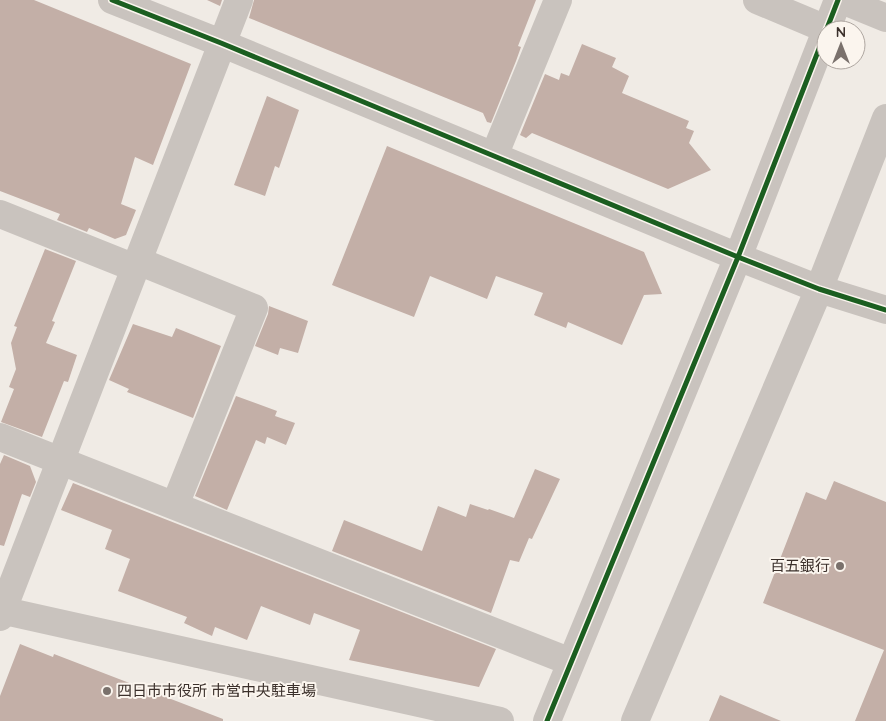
<svg xmlns="http://www.w3.org/2000/svg" width="886" height="721" viewBox="0 0 886 721" font-family="Quicksand,'Noto Sans JP',sans-serif">
	<style>
		.building { fill: #c3afa7 }
		.lines { fill: none; stroke-linecap: round; stroke-linejoin: round }
		.minor { stroke: #c9c3be; stroke-width: 28 }
		.cycleway-casing { stroke: #fbf5ee; stroke-width: 8 }
		.cycleway { stroke: #1b5e20; stroke-width: 5 }
		.poi-dot { fill: #7a716c; stroke: #fbf5ee; stroke-width: 2 }
		.labels { text-anchor: middle; stroke-width: 4; stroke-linejoin: round; paint-order: stroke }
		.poi-label { font-size: 15px; fill: #3b302b; stroke: #fbf5ee; text-anchor: end }
	</style>
	<rect width="100%" height="100%" fill="#f0ebe5"/>
	<!-- building -->
	<path class="building" d="M 0,0 L 34,0 L 191,64 L 153,165 L 135,157 L 121,204 L 136,210 L 126,235 L 115,239 L 89,228 L 87,232 L 57,220 L 60,214 L 0,191 Z
		M 207,0 L 222,0 L 220,6 Z
		M 254,0 L 536,0 L 518,46 L 521,47 L 516,61 L 491,123 L 487,122 L 483,113 L 249,18 Z
		M 582,44 L 616,58 L 612,67 L 629,76 L 622,93 L 689,121 L 686,128 L 694,131 L 689,143 L 711,170 L 668,189 L 532,133 L 526,138 L 520,135 L 545,74 L 559,80 L 561,73 L 569,76 Z
		M 267,96 L 299,110 L 279,168 L 275,166 L 265,196 L 234,185 Z
		M 387,146 L 644,252 L 662,294 L 644,295 L 622,345 L 568,322 L 566,328 L 534,315 L 543,293 L 496,276 L 487,299 L 430,276 L 414,317 L 332,285 Z
		M 45,249 L 76,261 L 52,321 L 55,322 L 46,343 L 77,355 L 68,382 L 64,381 L 42,437 L 1,422 L 14,389 L 9,387 L 16,369 L 11,343 L 17,327 L 14,326 Z
		M 269,306 L 308,321 L 298,353 L 280,348 L 278,355 L 255,346 L 268,314 Z
		M 133,324 L 172,337 L 176,328 L 221,346 L 193,418 L 127,392 L 129,389 L 109,380 Z
		M 236,396 L 277,411 L 275,416 L 295,423 L 286,445 L 267,437 L 265,444 L 256,440 L 227,510 L 195,496 Z
		M 4,455 L 30,466 L 36,482 L 30,497 L 22,494 L 4,546 L 0,545 L 0,464 Z
		M 535,469 L 560,479 L 532,539 L 529,538 L 519,562 L 510,560 L 491,613 L 332,551 L 344,520 L 422,551 L 438,506 L 466,517 L 470,504 L 488,510 L 489,509 L 514,518 Z
		M 834,481 L 886,502 L 886,721 L 855,721 L 884,650 L 763,603 L 806,492 L 826,500 Z
		M 73,483 L 496,649 L 479,687 L 349,660 L 360,630 L 314,613 L 310,625 L 261,606 L 247,640 L 215,627 L 212,636 L 184,623 L 187,617 L 118,591 L 130,559 L 105,549 L 112,530 L 61,510 Z
		M 20,644 L 53,657 L 54,654 L 223,719 L 223,721 L 0,721 L 0,696 Z
		M 720,695 L 781,721 L 709,721 Z"/>
	<g class="lines">
		<!-- minor -->
		<path class="minor" d="M 112,0 L 221,43 L 738,257 L 819,289 L 886,310
			M 757,0 L 826,29
			M 842,0 L 886,18
			M 494,156 L 558,0
			M 0,214 L 135,268
			M 138,261 L 254,308 L 175,505
			M 0,437 L 571,662
			M 0,610 L 500,721
			M 0,617 L 239,0
			M 547,721 L 738,257 L 838,0
			M 635,721 L 819,289 L 886,118"/>
		<!-- cycleway casing -->
		<g class="cycleway-casing">
			<path id="cycleway" d="M 112,0 L 221,43 L 738,257 L 819,289 L 886,310
				M 547,721 L 738,257 L 838,0"/>
		</g>
		<!-- cycleway -->
		<use href="#cycleway" class="cycleway"/>
	</g>
	<!-- markers -->
	<g class="poi-dot">
		<circle cx="840" cy="566" r="5"/>
		<circle cx="107" cy="691" r="5"/>
	</g>
	<g class="labels">
		<!-- poi labels -->
		<g class="poi-label">
			<text x="830" y="571">百五銀行</text>
			<text x="117" y="696" text-anchor="start">四日市市役所 市営中央駐車場</text>
		</g>
	</g>
	<!-- north arrow -->
	<g transform="translate(841 45)"><circle r="24" fill="#fbf5ee" stroke="#aea6a0"/>
	<path d="M0-4L9 19L0 12L-9 19Z" fill="#7a716c"/>
	<text y="-8" font-size="14" font-weight="bold" text-anchor="middle" fill="#3b302b">N</text>
	</g>
</svg>
